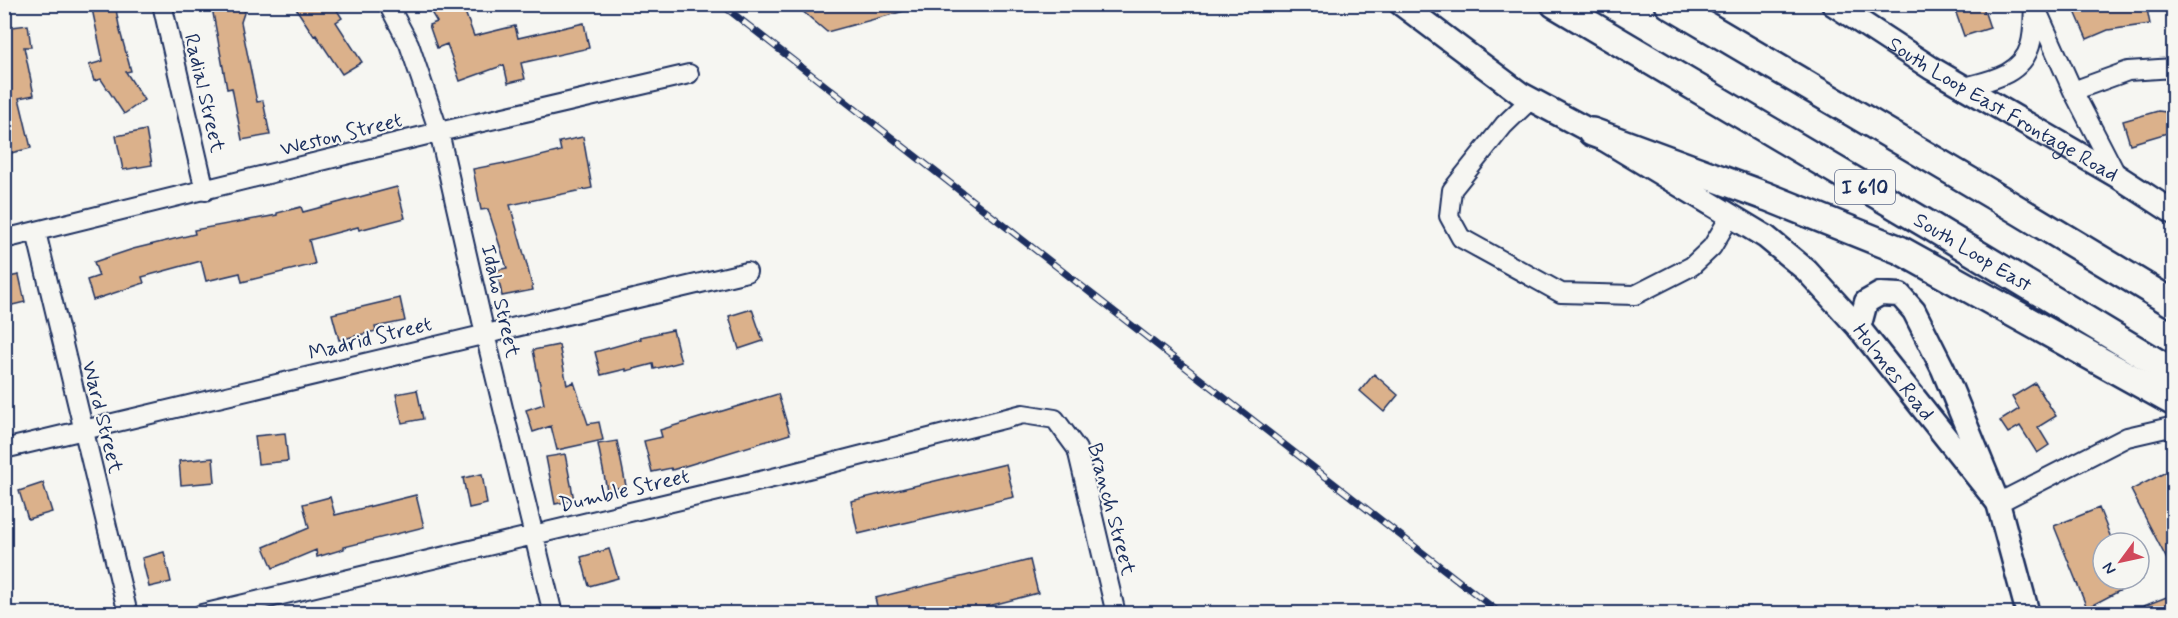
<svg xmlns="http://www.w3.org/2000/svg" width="2178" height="618" viewBox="0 0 2178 618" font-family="Mynerve,sans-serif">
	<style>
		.building { fill: #dbb18b; stroke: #1b2f5e; stroke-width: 1.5 }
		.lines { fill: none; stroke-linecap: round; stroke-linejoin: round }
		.minor-casing { stroke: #1b2f5e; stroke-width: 22 }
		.major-casing { stroke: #1b2f5e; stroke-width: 27 }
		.highway-casing { stroke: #1b2f5e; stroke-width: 32 }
		.minor { stroke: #f6f6f2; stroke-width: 18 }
		.major { stroke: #f6f6f2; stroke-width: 22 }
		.highway { stroke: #f6f6f2; stroke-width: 27 }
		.rail-casing { stroke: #1b2f5e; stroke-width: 7 }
		.rail { stroke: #f6f6f2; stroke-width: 4.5; stroke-dasharray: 14; stroke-linecap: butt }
		.labels { text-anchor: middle; stroke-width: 4.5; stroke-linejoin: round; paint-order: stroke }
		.shield { fill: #f6f6f2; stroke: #5d6b8a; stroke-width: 1.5 }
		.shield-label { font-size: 20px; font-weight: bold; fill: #1b2f5e }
		.street-label { font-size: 21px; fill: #1b2f5e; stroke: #f6f6f2 }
	</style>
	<rect width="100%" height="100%" fill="#f6f6f2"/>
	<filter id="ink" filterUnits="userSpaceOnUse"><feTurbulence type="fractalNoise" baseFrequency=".0167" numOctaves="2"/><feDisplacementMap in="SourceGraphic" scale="12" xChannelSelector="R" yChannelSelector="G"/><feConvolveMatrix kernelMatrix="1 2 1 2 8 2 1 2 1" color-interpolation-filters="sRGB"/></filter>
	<g filter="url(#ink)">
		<!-- building -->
		<path class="building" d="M 91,4 L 115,4 L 120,31 L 131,71 L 126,72 L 144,100 L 124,114 L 101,79 L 94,81 L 89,65 L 103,61 Z
			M 216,4 L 247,4 L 241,22 L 257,102 L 263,101 L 270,135 L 242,140 L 232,88 L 227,89 L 213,13 Z
			M 293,4 L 333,4 L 342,18 L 336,22 L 362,62 L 342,74 L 316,35 L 314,36 Z
			M 426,4 L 462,4 L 474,36 L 515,26 L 518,38 L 584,23 L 589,48 L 521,63 L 525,79 L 508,83 L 504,65 L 460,81 L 447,44 L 437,48 L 429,25 L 437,22 Z
			M 794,4 L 912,4 L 912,9 L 827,32 Z
			M 1973,4 L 1982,4 L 1990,28 L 1964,36 L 1955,10 Z
			M 2085,4 L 2146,4 L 2150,24 L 2108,30 L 2087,39 L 2074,9 Z
			M 28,25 L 31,47 L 24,47 L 34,95 L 19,98 L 31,148 L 7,154 L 4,145 L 4,28 Z
			M 2158,111 L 2174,113 L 2174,131 L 2130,144 L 2123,121 Z
			M 146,130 L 152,165 L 123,170 L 116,136 Z
			M 583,137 L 592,188 L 510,205 L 527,265 L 533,290 L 502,296 L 497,270 L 507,268 L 488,209 L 481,210 L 473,169 L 504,163 L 505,165 L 561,151 L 559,142 Z
			M 397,187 L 405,218 L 359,230 L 358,227 L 309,240 L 315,264 L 242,282 L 240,273 L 206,281 L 201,261 L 142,277 L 144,283 L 93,300 L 87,280 L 99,276 L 94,262 L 133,249 L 195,234 L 194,230 L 277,215 L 277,213 L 301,207 L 303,212 Z
			M 19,275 L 25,302 L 4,307 L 4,278 Z
			M 400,298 L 405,321 L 375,327 L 376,331 L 339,340 L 332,314 Z
			M 752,309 L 763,341 L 739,349 L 729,316 Z
			M 673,330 L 681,362 L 654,369 L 653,364 L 626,371 L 626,369 L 601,375 L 595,352 L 641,339 L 640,337 Z
			M 559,345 L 567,385 L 574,382 L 588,424 L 599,422 L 603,440 L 557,450 L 551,426 L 533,432 L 526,410 L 544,404 L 533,350 Z
			M 1374,374 L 1398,395 L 1384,412 L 1360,391 Z
			M 2035,383 L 2056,416 L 2038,427 L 2049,445 L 2037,453 L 2020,426 L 2008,433 L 2000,421 L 2019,409 L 2012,397 Z
			M 417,390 L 423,419 L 402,423 L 396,394 Z
			M 778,394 L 790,434 L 672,470 L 671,468 L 652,472 L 644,441 L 662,437 L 660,430 Z
			M 285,433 L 288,461 L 258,464 L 255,436 Z
			M 617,441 L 626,486 L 607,490 L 598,444 Z
			M 565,454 L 574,500 L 555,504 L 546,457 Z
			M 213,458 L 215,482 L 181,485 L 179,461 Z
			M 1006,464 L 1014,497 L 858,534 L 851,501 Z
			M 2168,471 L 2174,481 L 2174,573 L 2131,490 Z
			M 482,474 L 487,504 L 469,508 L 463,478 Z
			M 43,483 L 52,512 L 28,519 L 19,491 Z
			M 416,495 L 424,527 L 344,547 L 344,549 L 317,557 L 316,550 L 273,568 L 264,547 L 309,528 L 303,504 L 330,497 L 335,515 Z
			M 2099,508 L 2113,543 L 2103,543 L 2103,579 L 2142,579 L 2087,608 L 2054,526 Z
			M 609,549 L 618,578 L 589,586 L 581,557 Z
			M 164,552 L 171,582 L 149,587 L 142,558 Z
			M 1030,560 L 1038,593 L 958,614 L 879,614 L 875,598 Z
			M 2174,594 L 2174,614 L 2126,614 L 2126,613 Z"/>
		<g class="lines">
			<!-- minor casing -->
			<g class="minor-casing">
				<path id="minor" d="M 162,4 L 205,191
					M 388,4 L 409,44 L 439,132 L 485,334 L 553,614
					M 2034,4 L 2073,91 L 2117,176
					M 1855,19 L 1862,4
					M 1965,87 C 1991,80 2021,75 2030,46 C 2034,34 2033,19 2034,7
					M 2073,91 L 2128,71 L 2174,68
					M 1531,99 L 1504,125 L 1452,190 L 1449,216 L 1461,238 L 1561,293 L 1635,295 L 1692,266 L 1712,247 L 1731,215
					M 36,232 L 128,614
					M 4,239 L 439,132 L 689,74
					M 4,449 L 747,272
					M 1998,503 L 2127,437 L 2166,428 L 2174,432
					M 202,614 L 781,476 L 1023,414 L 1055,419 L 1077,449 L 1116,614"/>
			</g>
			<!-- major casing -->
			<g class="major-casing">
				<g id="major">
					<path id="s1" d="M 1401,4 L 1521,94 L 1592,132 L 1766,237 L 1806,270 L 1859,328 L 1998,503"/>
					<path id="s2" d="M 1833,4 L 1931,68 L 2117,176 L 2174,213"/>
					<path d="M 1859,328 L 1866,302 L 1880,294 L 1900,295 L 1914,311 L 1943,369 L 1998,503 L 2028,614"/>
				</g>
			</g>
			<!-- highway casing -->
			<g class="highway-casing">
				<g id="highway">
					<path id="s3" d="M 1555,4 L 1932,227 L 2174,373"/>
					<path d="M 1669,4 L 2003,201 L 2174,304"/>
					<path d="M 1592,132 L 1768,197 L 1900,250 L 2174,402"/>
				</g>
			</g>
			<!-- minor -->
			<use href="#minor" class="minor"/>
			<!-- major -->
			<use href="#major" class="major"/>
			<!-- highway -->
			<use href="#highway" class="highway"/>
			<!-- rail casing -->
			<g class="rail-casing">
				<path id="rail" d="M 721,4 L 1501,614"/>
			</g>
			<!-- rail -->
			<use href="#rail" class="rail"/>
		</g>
	</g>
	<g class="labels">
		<!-- shield labels -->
		<rect class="shield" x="1835" y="170" width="60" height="34" rx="4.5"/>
		<g class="shield-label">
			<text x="1865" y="194">I 610</text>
		</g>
		<!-- street labels -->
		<g class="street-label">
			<text transform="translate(205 93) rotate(77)" y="7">Radial Street</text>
			<text dy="7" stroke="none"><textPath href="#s2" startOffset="200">South Loop East Frontage Road</textPath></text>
			<text transform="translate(341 134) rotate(-14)" y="7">Weston Street</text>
			<text dy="7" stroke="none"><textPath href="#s3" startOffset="486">South Loop East</textPath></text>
			<text transform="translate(501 301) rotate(77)" y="7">Idaho Street</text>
			<text transform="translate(370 338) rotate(-14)" y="7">Madrid Street</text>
			<text dy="7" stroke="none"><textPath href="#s1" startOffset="620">Holmes Road</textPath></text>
			<text transform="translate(103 417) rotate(76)" y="7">Ward Street</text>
			<text transform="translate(624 490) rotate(-13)" y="7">Dumble Street</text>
			<text transform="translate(1112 509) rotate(75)" y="7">Branch Street</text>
		</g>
	</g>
	<!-- margin -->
	<rect width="2178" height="618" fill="none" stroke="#f6f6f2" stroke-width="24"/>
	<rect x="12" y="12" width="2154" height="594" fill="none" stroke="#1b2f5e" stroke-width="2" filter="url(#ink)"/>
	<!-- north arrow -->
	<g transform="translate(2121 561) rotate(237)"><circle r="28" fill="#f6f6f2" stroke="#9ea6b7" stroke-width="1.5"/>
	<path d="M0-4.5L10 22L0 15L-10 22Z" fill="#d1495b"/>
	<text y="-9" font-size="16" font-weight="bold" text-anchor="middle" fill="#1b2f5e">N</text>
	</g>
</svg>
